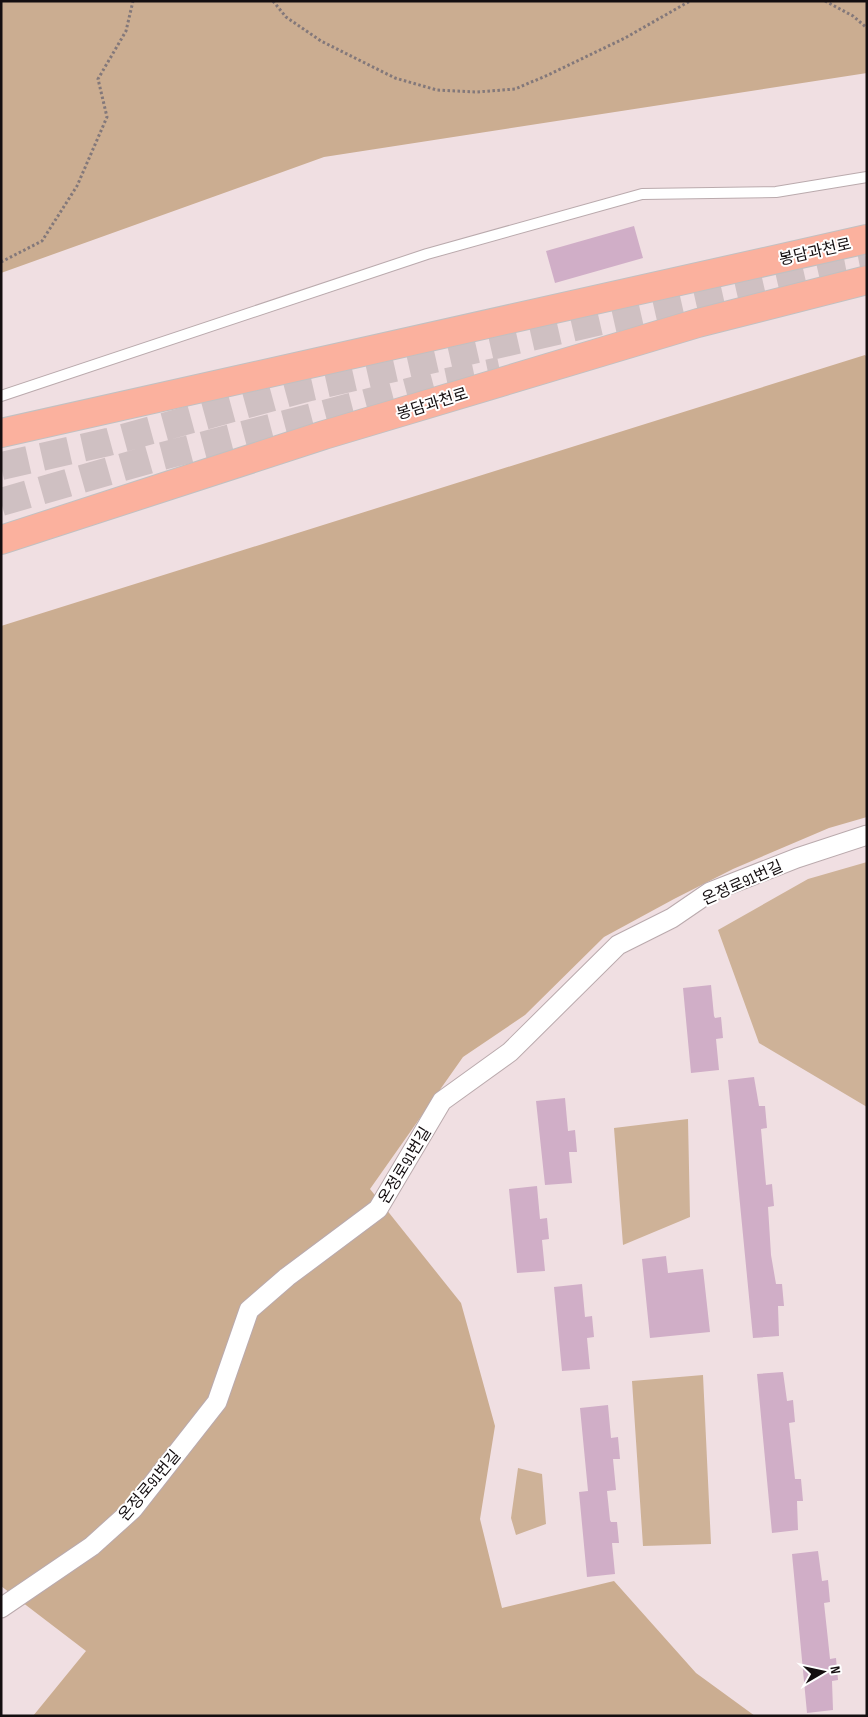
<svg xmlns="http://www.w3.org/2000/svg" width="868" height="1717" viewBox="0 0 868 1717" font-family="'Sofia Sans Condensed','Noto Sans KR',sans-serif">
	<style>
		.green { fill: #ceb298 }
		.forest { fill: #cbad91 }
		.building { fill: #d0aec7 }
		.lines { fill: none; stroke-linecap: round; stroke-linejoin: round }
		.highway-tunnel { stroke: #cfc0c2; stroke-width: 28; stroke-dasharray: 28 14; stroke-linecap: butt }
		.lane-casing { stroke: #baaaad; stroke-width: 12 }
		.street-casing { stroke: #baaaad; stroke-width: 21 }
		.highway-casing { stroke: #c2c0c1; stroke-width: 30 }
		.path { stroke: #83787a; stroke-width: 3; stroke-dasharray: 2.5 2.5; stroke-linecap: butt }
		.lane { stroke: #fff; stroke-width: 10 }
		.street { stroke: #fff; stroke-width: 19 }
		.highway { stroke: #fbb19e; stroke-width: 28 }
		.labels { text-anchor: middle; stroke-width: 4; stroke-linejoin: round; paint-order: stroke }
		.street-label { font-size: 16px; fill: #140e10; stroke: #fff }
	</style>
	<rect width="100%" height="100%" fill="#f0dfe2"/>
	<!-- green -->
	<path class="green" d="M 867,862 L 867,1107 L 759,1043 L 718,930 L 808,879 Z
		M 688,1119 L 690,1217 L 623,1245 L 614,1128 Z
		M 703,1375 L 711,1544 L 643,1546 L 632,1381 Z
		M 518,1468 L 542,1474 L 546,1524 L 516,1535 L 511,1518 Z"/>
	<!-- forest -->
	<path class="forest" d="M 1,1 L 867,1 L 867,73 L 324,157 L 1,273 Z
		M 865,355 L 867,357 L 867,817 L 829,828 L 733,869 L 674,899 L 604,937 L 525,1015 L 463,1057 L 370,1189 L 461,1303 L 495,1426 L 480,1519 L 502,1608 L 614,1581 L 696,1673 L 755,1716 L 33,1716 L 86,1651 L 1,1586 L 1,626 Z"/>
	<!-- building -->
	<path class="building" d="M 634,226 L 643,258 L 555,283 L 546,251 Z
		M 711,985 L 714,1016 L 715,1018 L 721,1017 L 723,1038 L 716,1039 L 719,1070 L 691,1073 L 683,988 Z
		M 754,1077 L 759,1106 L 765,1106 L 767,1128 L 761,1129 L 764,1163 L 766,1185 L 772,1184 L 774,1206 L 768,1207 L 771,1255 L 776,1284 L 782,1284 L 784,1306 L 778,1306 L 779,1336 L 753,1338 L 728,1080 Z
		M 565,1098 L 568,1131 L 575,1130 L 577,1152 L 569,1152 L 572,1183 L 545,1185 L 536,1101 Z
		M 537,1186 L 540,1219 L 547,1218 L 549,1239 L 542,1240 L 545,1271 L 517,1273 L 509,1189 Z
		M 666,1256 L 668,1273 L 703,1269 L 710,1332 L 650,1338 L 642,1259 Z
		M 582,1284 L 585,1317 L 592,1316 L 594,1337 L 587,1338 L 590,1369 L 562,1371 L 554,1287 Z
		M 783,1372 L 787,1401 L 793,1400 L 795,1422 L 789,1423 L 793,1460 L 795,1479 L 801,1479 L 803,1501 L 797,1501 L 798,1530 L 772,1533 L 757,1374 Z
		M 608,1405 L 611,1438 L 618,1437 L 620,1459 L 613,1459 L 616,1490 L 607,1491 L 610,1520 L 611,1522 L 617,1522 L 619,1543 L 612,1543 L 615,1574 L 587,1577 L 579,1492 L 588,1491 L 580,1408 Z
		M 818,1551 L 822,1581 L 828,1580 L 830,1602 L 824,1603 L 828,1640 L 830,1659 L 836,1658 L 838,1680 L 832,1681 L 833,1710 L 807,1713 L 792,1554 Z"/>
	<g class="lines">
		<!-- highway-tunnel -->
		<path class="highway-tunnel" d="M 1,466 L 108,442 L 310,387 L 835,268 L 867,262
			M 1,502 L 155,458 L 447,382 L 500,371"/>
		<!-- lane casing -->
		<g class="lane-casing">
			<path id="lane" d="M 1,396 L 427,254 L 642,194 L 776,192 L 867,177"/>
		</g>
		<!-- street casing -->
		<g class="street-casing">
			<path id="street" d="M 1,1608 L 92,1546 L 133,1509 L 217,1402 L 249,1310 L 287,1277 L 378,1209 L 442,1101 L 510,1052 L 618,945 L 672,918 L 710,892 L 797,858 L 867,835"/>
		</g>
		<!-- highway casing -->
		<g class="highway-casing">
			<path id="highway" d="M 1,433 L 867,239
				M 1,540 L 324,435 L 698,323 L 867,280"/>
		</g>
		<!-- path -->
		<path class="path" d="M 273,1 L 286,17 L 321,41 L 395,78 L 437,90 L 477,92 L 515,89 L 548,75 L 625,38 L 690,1
			M 825,1 L 853,16 L 867,28
			M 1,262 L 42,241 L 77,186 L 107,117 L 98,79 L 126,31 L 133,1"/>
		<!-- lane -->
		<use href="#lane" class="lane"/>
		<!-- street -->
		<use href="#street" class="street"/>
		<!-- highway -->
		<use href="#highway" class="highway"/>
	</g>
	<g class="labels">
		<!-- street labels -->
		<g class="street-label">
			<text transform="translate(815 251) rotate(-13)" y="6">봉담과천로</text>
			<text transform="translate(432 403) rotate(-17)" y="6">봉담과천로</text>
			<text transform="translate(742 882) rotate(-24)" y="6">온정로91번길</text>
			<text transform="translate(404 1165) rotate(-59)" y="6">온정로91번길</text>
			<text transform="translate(149 1485) rotate(-50)" y="6">온정로91번길</text>
		</g>
	</g>
	<!-- border -->
	<rect width="868" height="1717" fill="none" stroke="#140e10" stroke-width="5"/>
	<!-- north arrow -->
	<g transform="translate(823 1672) rotate(81)" stroke="#ffffff" stroke-width="4" paint-order="stroke">
	<path d="M0-4L9 19L0 12L-9 19Z" fill="#140e10"/>
	<text y="-8" font-size="14" font-weight="bold" text-anchor="middle" fill="#140e10">N</text>
	</g>
</svg>
